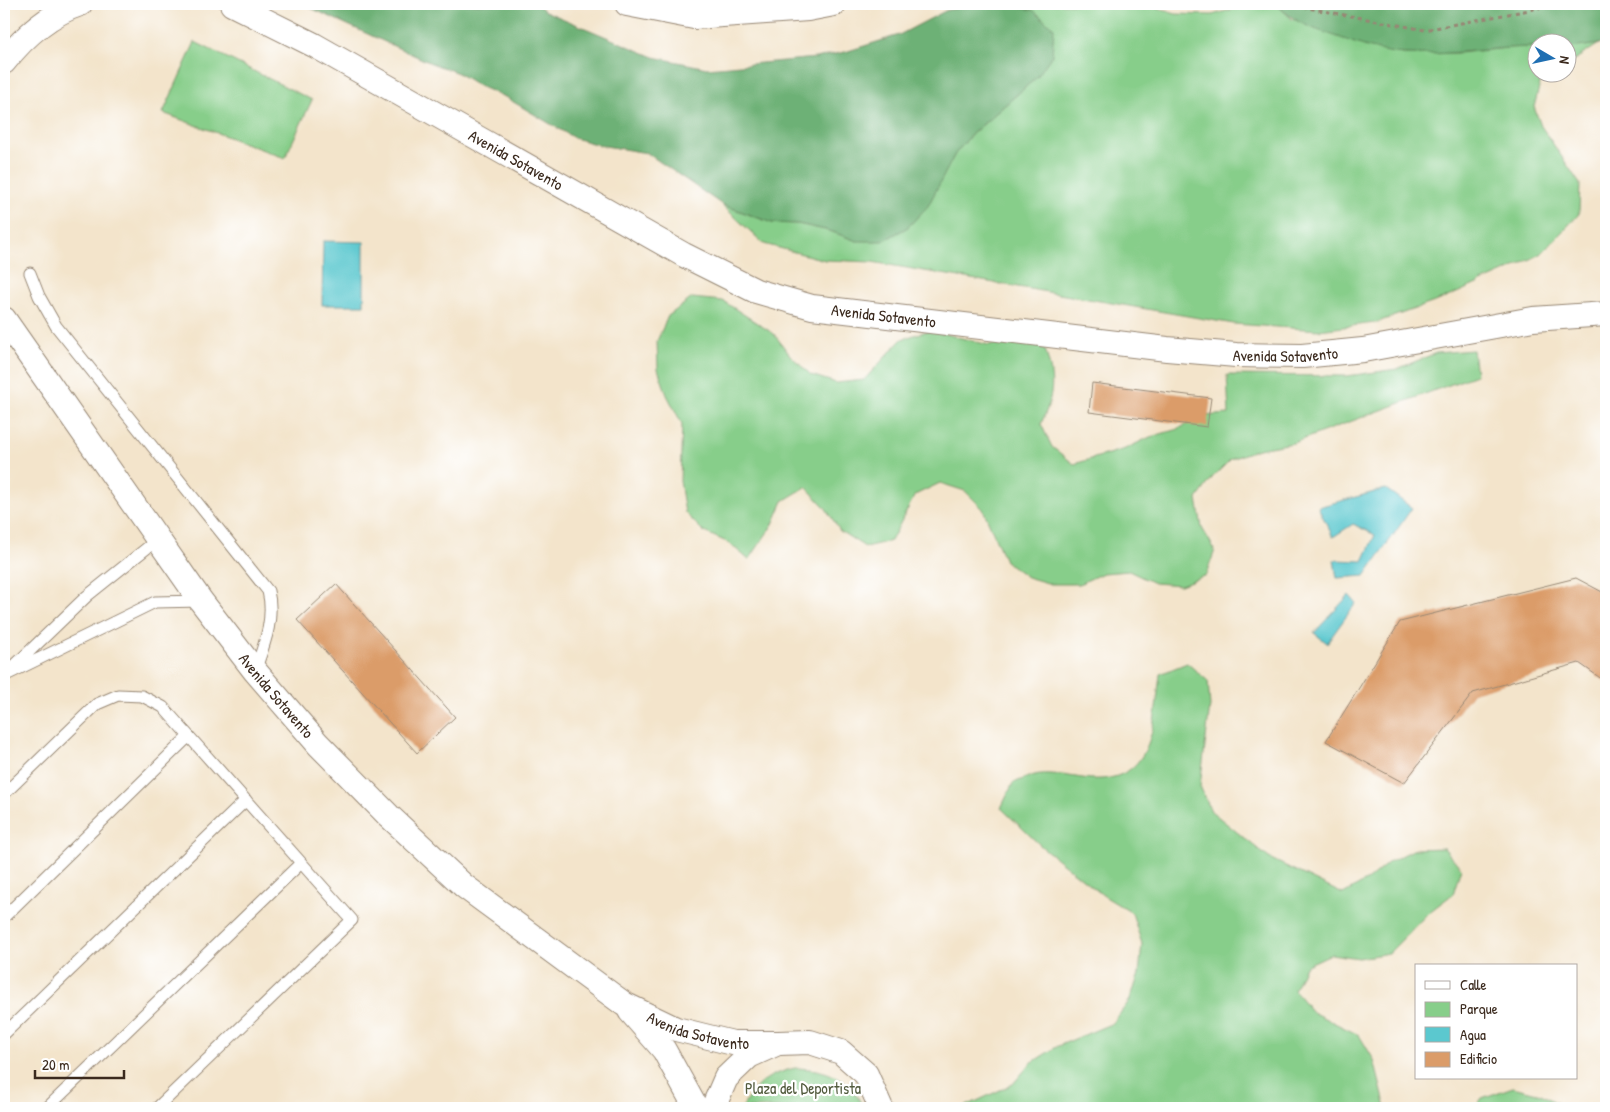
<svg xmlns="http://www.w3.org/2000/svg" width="1610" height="1112" viewBox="0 0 1610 1112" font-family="'Patrick Hand',sans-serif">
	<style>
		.green { fill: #87ce8a; stroke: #617c54 }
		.forest { fill: #6db176; stroke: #546e4a }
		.water { fill: #5bc8cf; stroke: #4b7976 }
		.building { fill: #db9c69 }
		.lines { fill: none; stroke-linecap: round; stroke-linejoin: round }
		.service-casing { stroke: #978774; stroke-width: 13 }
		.minor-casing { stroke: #978774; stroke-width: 26 }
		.path { stroke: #978774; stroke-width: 3; stroke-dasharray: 4 4; stroke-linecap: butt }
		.service { stroke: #fff; stroke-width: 11 }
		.minor { stroke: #fff; stroke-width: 24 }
		.labels { text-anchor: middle; stroke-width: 4.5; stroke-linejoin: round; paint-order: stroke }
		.street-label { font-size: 16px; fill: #3b2a1e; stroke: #fff }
		.park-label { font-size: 16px; fill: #525b3e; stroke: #fff }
	</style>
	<rect width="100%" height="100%" fill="#fff"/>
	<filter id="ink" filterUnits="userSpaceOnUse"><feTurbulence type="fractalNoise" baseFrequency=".02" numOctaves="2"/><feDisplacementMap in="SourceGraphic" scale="10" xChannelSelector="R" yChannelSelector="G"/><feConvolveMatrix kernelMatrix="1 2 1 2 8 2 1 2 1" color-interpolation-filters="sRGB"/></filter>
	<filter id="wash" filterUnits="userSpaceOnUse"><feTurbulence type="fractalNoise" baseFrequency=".0096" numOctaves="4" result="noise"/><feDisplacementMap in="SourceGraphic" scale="20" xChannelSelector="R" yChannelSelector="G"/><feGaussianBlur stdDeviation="1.12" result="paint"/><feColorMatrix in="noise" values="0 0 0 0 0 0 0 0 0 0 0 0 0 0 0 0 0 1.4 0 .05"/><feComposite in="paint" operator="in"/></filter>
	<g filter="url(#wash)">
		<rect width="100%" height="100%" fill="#f3e4cb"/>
		<!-- green -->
		<path class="green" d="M 977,4 L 1143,4 L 1176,14 L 1212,15 L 1251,4 L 1276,4 L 1292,19 L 1403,54 L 1458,53 L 1517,47 L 1537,47 L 1538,72 L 1553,73 L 1541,80 L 1534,107 L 1541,126 L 1580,184 L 1579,214 L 1541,254 L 1511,269 L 1443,299 L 1375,323 L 1319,330 L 1234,324 L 872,262 L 825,260 L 764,244 L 721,204 L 772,223 L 798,224 L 830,231 L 857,241 L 941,178 L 955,154 L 972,134 L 1037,77 L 1004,4 L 976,5 Z
			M 195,42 L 312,100 L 285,158 L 163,113 Z
			M 1599,44 L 1568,64 L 1568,48 Z
			M 692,298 L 723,301 L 774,334 L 790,355 L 811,375 L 836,383 L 864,380 L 902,339 L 930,330 L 989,345 L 1018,337 L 1045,349 C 1055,381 1054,394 1041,424 L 1052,447 L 1074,464 L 1125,449 L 1150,437 L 1178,429 L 1203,416 L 1229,414 L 1227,375 L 1347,376 L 1397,369 L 1436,353 L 1473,350 L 1476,375 L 1293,443 L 1258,449 L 1231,459 L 1212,478 L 1197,499 L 1202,528 L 1215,550 L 1206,575 L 1181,585 L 1154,583 L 1129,571 L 1103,573 L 1079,584 L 1051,584 L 1027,577 L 1005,561 L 983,509 L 965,491 L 940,483 L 915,495 L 891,541 L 865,547 L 840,531 L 825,507 L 806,487 L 783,501 L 773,524 L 749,560 L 729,543 L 704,532 L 685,513 L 680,481 L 682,424 L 667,395 L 658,369 L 657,341 L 668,316 Z
			M 1187,663 L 1208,681 L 1210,706 L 1200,786 L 1211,811 L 1269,858 L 1343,894 L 1368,880 L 1389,862 L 1415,849 L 1444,848 L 1461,868 L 1453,894 L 1428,913 L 1389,953 L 1359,958 L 1331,954 L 1305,966 L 1294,990 L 1312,1012 L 1359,1035 L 1374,1060 L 1386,1108 L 962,1108 L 1013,1084 L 1031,1063 L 1058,1046 L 1113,1023 L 1130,1000 L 1139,974 L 1142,944 L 1132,913 L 1104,896 L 1041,846 L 1001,808 L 1013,783 C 1022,780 1033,774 1042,774 C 1059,773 1076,778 1092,779 C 1155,782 1154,721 1160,674 Z
			M 795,1068 C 828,1069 848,1077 864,1108 L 742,1108 C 756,1083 767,1075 795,1068 Z
			M 1513,1087 L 1541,1094 L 1566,1108 L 1594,1108 L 1606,1102 L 1606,1108 L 1475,1108 L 1482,1098 Z"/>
		<!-- forest -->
		<path class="forest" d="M 302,4 L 537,4 L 545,11 L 654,57 L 707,68 L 816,58 L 845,52 L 899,35 L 947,10 L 976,5 L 1004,4 L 1033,10 L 1054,28 L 1052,55 L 1037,77 L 972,134 L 955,154 L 928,206 L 908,227 L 883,241 L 857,241 L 830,231 L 798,224 L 772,223 L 721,204 L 647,153 L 599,145 L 574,138 L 505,97 L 479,86 L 458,73 L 431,63 Z
			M 1276,4 L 1606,4 L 1606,41 L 1599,44 L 1571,48 L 1568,48 L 1568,42 L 1538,42 L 1537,47 C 1493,47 1449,56 1405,54 C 1382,53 1360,45 1338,37 C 1311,28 1297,24 1276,4 Z"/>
		<!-- water -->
		<path class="water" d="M 323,241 L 364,242 L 364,305 L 322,305 Z
			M 1386,489 L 1412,508 L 1365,576 L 1337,578 L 1334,560 L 1363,561 L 1375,535 L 1353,524 L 1333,537 L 1318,507 Z
			M 1349,595 L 1356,603 L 1327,643 L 1314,633 Z"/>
		<g id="blocks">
			<!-- building -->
			<path class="building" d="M 1092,383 L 1211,398 L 1207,427 L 1089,412 Z
				M 1576,578 L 1606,594 L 1606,682 L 1579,663 L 1473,693 L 1404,783 L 1326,741 L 1400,622 Z
				M 336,584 L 455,717 L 417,753 L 297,620 Z"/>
		</g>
	</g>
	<g filter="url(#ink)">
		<use href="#blocks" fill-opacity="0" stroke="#978774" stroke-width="1"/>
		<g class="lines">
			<!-- service casing -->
			<g class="service-casing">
				<path id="service" d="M 30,273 L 39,296 L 56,326 L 268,591 C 275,619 264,645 255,671
					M 12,668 L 87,596 L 157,540
					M 4,676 L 155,602 L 201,601
					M 4,794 L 97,704 L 118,695 L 142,696 L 163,707 L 352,920 L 157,1108
					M 4,917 L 189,736
					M 4,1034 L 246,800
					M 47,1108 L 301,863"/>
			</g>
			<!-- minor casing -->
			<g class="minor-casing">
				<g id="minor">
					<path id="s1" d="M 232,4 L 314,45 L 684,255 L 756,291 L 812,307 L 1167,349 L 1236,355 L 1302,356 L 1363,350 L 1533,319 L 1606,314"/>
					<path d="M 627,4 L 694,17 L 808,9 L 834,4"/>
					<path d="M 4,62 C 23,38 49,14 80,4"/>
					<path id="s2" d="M 4,319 L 201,601 L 255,671 L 318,744 L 389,816 L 464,886 L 624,1004 L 676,1029 L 733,1043 L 778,1043"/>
					<path d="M 630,1011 L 664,1050 L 696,1108"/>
					<path d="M 713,1108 L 726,1078 L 749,1056 L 778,1043 L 810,1042 L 841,1052 L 866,1074 L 881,1108"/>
				</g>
			</g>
			<!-- path -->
			<path class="path" d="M 1287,4 L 1425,30 L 1560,4"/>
			<!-- service -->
			<use href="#service" class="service"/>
			<!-- minor -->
			<use href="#minor" class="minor"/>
		</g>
	</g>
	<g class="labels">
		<!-- street labels -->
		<g class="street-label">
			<text dy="6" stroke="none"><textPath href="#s1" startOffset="324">Avenida Sotavento</textPath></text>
			<text dy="6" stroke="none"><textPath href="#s1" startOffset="728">Avenida Sotavento</textPath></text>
			<text dy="6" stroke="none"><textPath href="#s1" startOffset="1132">Avenida Sotavento</textPath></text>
			<text dy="6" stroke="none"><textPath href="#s2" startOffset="465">Avenida Sotavento</textPath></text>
			<text dy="6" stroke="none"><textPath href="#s2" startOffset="1011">Avenida Sotavento</textPath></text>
		</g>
		<!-- park labels -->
		<g class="park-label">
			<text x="803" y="1094">Plaza del Deportista</text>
		</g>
	</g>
	<!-- margin -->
	<rect width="1610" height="1112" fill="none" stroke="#fff" stroke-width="20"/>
	<!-- legend -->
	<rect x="1415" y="964" width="162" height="115" fill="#ffffff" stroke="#b1aaa5"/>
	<rect x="1425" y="981" width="25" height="8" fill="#ffffff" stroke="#b1aaa5"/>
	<text x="1460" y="990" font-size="15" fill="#3b2a1e">Calle</text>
	<rect x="1425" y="1002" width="25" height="15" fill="#87ce8a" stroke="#b1aaa5"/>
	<text x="1460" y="1014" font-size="15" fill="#3b2a1e">Parque</text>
	<rect x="1425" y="1027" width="25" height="15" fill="#5bc8cf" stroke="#b1aaa5"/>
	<text x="1460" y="1040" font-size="15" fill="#3b2a1e">Agua</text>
	<rect x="1425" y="1052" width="25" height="15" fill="#db9c69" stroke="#b1aaa5"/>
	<text x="1460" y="1064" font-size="15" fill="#3b2a1e">Edificio</text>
	<!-- north arrow -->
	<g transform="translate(1552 58) rotate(99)"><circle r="24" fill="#ffffff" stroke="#b1aaa5"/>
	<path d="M0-4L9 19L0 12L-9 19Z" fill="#1f6fb2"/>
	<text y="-8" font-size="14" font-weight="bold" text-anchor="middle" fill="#3b2a1e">N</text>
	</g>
	<!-- scale -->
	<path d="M35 1070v8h89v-8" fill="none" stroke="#3b2a1e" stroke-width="2.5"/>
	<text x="42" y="1070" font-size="15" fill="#3b2a1e" stroke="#ffffff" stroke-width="4" paint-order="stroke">20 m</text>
</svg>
